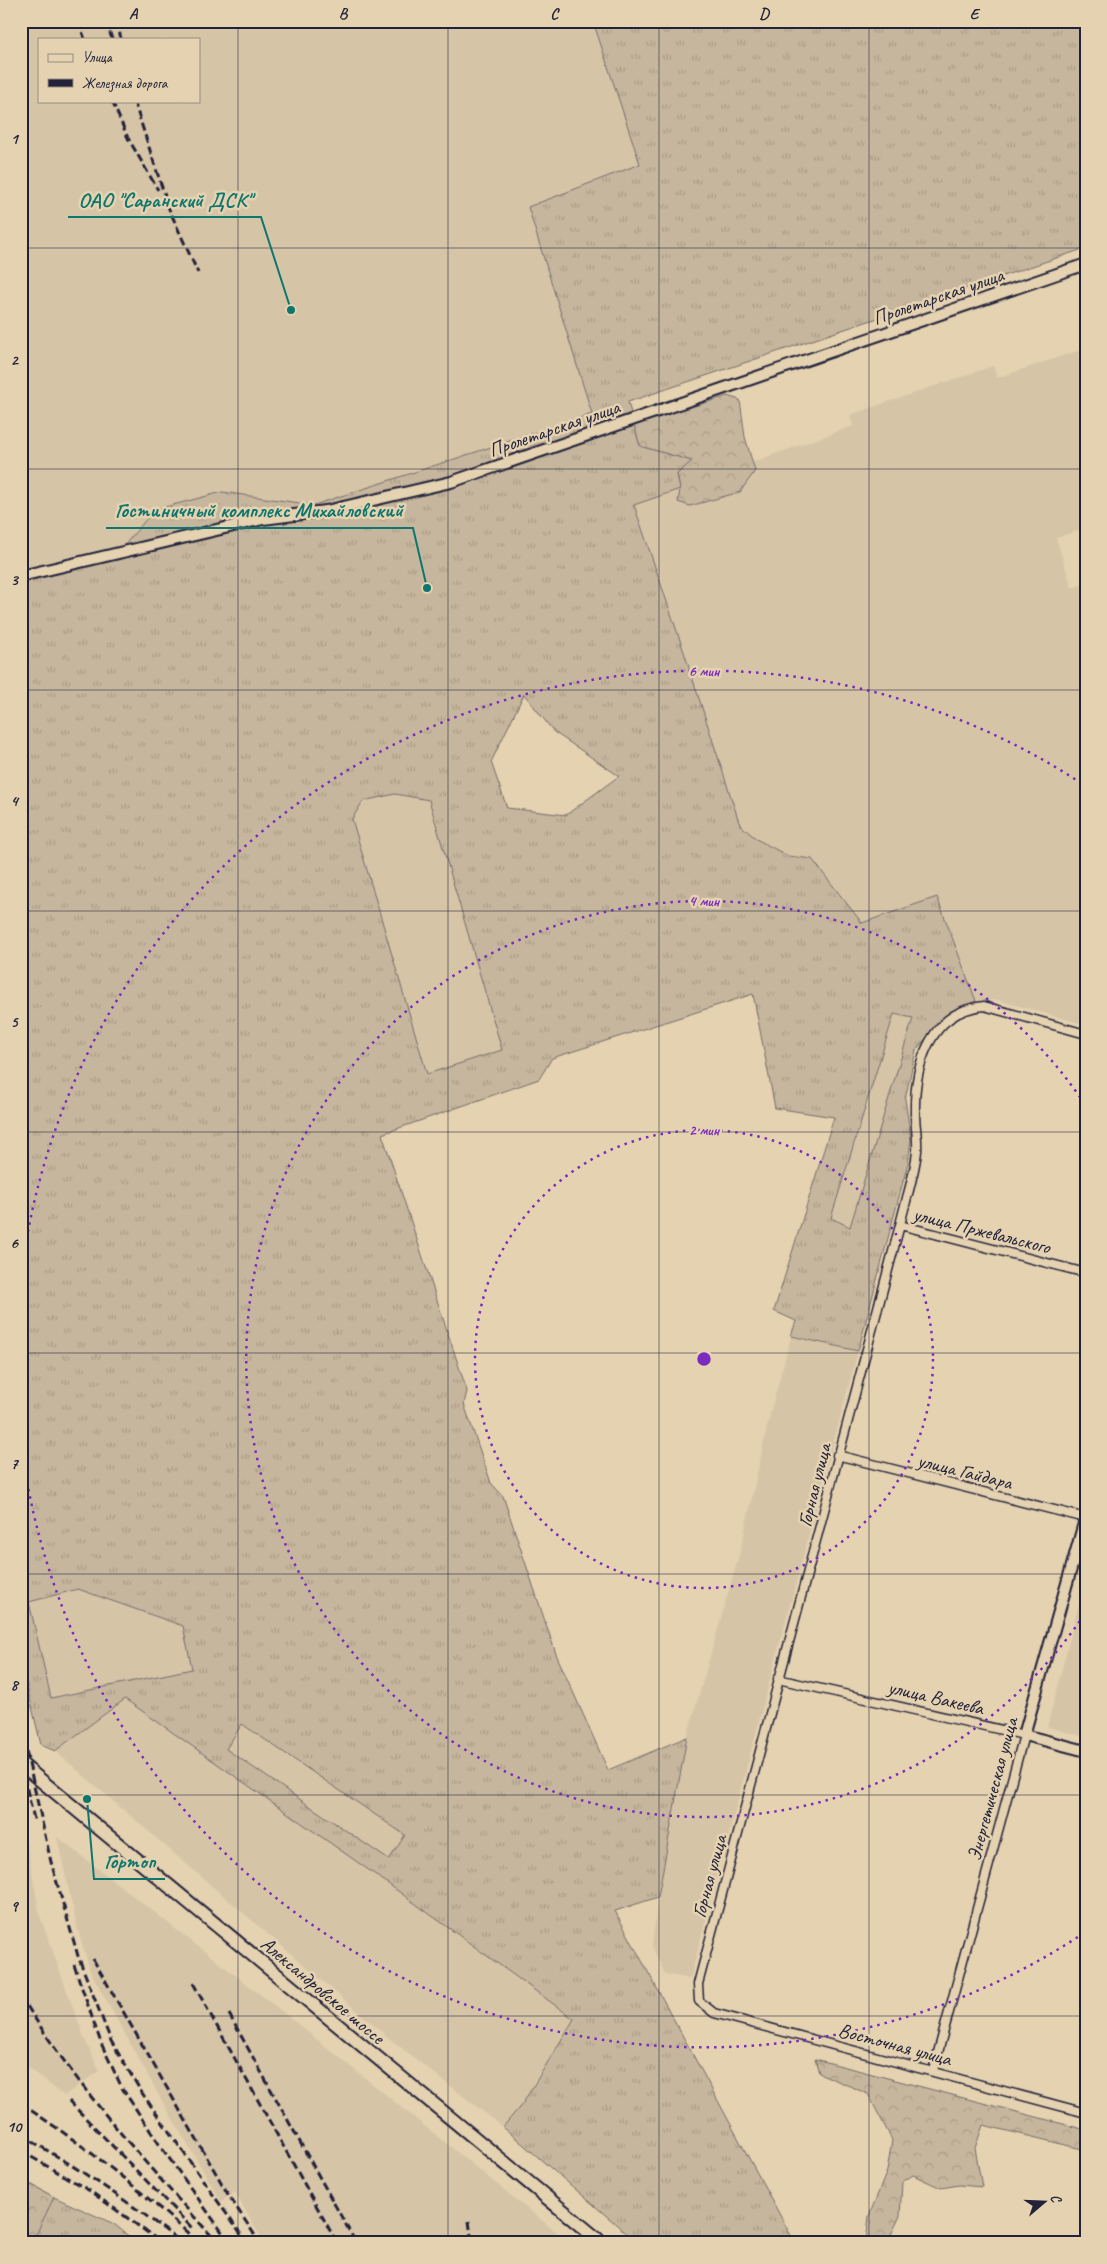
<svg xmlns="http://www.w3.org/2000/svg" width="1107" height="2264" viewBox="0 0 1107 2264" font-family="Caveat,sans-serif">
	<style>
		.built { fill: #d6c4a7; fill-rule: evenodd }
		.grass { fill: url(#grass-tufts); stroke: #746c6c; fill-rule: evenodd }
		.forest { fill: url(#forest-crowns); stroke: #746c6c }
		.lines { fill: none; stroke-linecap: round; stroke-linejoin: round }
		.minor-casing { stroke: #22223b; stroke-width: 11 }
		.tertiary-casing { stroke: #22223b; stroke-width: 14 }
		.primary-casing { stroke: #22223b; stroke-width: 16 }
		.minor { stroke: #e5d2b0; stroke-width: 8 }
		.tertiary { stroke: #e5d2b0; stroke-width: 10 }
		.primary { stroke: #e5d2b0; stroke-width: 12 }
		.rail { stroke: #22223b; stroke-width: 3; stroke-dasharray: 8 4; stroke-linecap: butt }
		.grid { fill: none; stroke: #22223b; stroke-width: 1; stroke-opacity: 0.55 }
		.ring { fill: none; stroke: #7b2cbf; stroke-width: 2.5; stroke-dasharray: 2.5 5 }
		.labels { text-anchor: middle; stroke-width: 5; stroke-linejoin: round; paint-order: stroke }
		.street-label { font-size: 20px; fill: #22223b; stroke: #e5d2b0 }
		.centre { fill: #7b2cbf; stroke: #e5d2b0; stroke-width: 2.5 }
		.ring-label { font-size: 15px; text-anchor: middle; font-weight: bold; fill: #7b2cbf; stroke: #e5d2b0; stroke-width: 5; stroke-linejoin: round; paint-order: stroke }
		.leader { fill: none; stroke: #0f766e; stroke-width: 2 }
		.callout-dot { fill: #0f766e; stroke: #e5d2b0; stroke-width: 2 }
		.callout-label { font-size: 21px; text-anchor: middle; font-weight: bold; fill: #0f766e; stroke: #e5d2b0; stroke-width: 5; stroke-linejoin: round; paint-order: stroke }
		.neatline { fill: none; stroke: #22223b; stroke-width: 2 }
		.grid-label { font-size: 16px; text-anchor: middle; font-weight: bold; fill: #22223b }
	</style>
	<defs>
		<pattern id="grass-tufts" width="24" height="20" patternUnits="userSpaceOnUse" patternTransform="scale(1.25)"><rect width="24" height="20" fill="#c6b69d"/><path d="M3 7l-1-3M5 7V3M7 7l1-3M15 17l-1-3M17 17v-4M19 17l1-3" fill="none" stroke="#aa9c88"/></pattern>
		<pattern id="forest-crowns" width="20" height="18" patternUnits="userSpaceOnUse" patternTransform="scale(1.25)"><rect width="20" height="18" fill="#c6b69d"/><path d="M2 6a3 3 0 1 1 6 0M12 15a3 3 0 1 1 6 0" fill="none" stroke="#aa9c88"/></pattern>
	</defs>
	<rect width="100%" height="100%" fill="#e5d2b0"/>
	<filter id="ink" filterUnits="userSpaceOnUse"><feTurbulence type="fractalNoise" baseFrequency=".02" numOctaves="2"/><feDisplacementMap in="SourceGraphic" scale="10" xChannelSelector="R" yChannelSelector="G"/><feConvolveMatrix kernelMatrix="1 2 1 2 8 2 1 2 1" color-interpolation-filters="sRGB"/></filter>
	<g filter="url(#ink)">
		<!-- built -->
		<path class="built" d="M 21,21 L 593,21 L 640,164 L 528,207 L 593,414 L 314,505 L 222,492 L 154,510 L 117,554 L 21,578 ZM 39,39 L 199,39 L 199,101 L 39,101 Z
			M 1086,348 L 1086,528 L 1056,538 L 1072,588 L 1086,583 L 1086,1025 L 998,1000 L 976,1001 L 937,897 L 862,923 L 812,859 L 788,857 L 758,840 L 740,826 L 683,649 L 634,505 L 853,426 L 850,415 L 993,366 L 997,378 Z
			M 395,794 L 429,800 L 502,1050 L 427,1074 L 352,819 L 363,801 Z
			M 894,1014 L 913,1018 L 851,1227 L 831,1218 Z
			M 791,1337 L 858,1351 L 690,1979 L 665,1974 L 652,1946 L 658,1897 L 687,1737 L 741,1548 L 770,1414 Z
			M 1086,1576 L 1086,1737 L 1047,1727 Z
			M 78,1589 L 183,1626 L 192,1670 L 51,1698 L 28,1602 Z
			M 125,1699 L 380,1878 L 574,2019 L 523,2103 L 503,2127 L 390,2039 L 55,1751 Z
			M 243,1724 L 405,1835 L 389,1860 L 226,1749 Z
			M 21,1813 L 40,1916 L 83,2035 L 99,2071 L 64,2096 L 21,2061 Z
			M 57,1837 L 284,2013 L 570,2243 L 264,2243 L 235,2192 L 221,2201 L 162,2101 L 90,1971 L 77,1927 Z"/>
		<!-- grass -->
		<path class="grass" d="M 593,21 L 1086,21 L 1086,248 L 628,402 L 640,446 L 693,461 L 677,474 L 680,489 L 634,505 L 683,649 L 740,825 L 758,840 L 788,856 L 812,859 L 862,923 L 937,897 L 976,1001 L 949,1012 L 916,1050 L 905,1099 L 911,1139 L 908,1163 L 858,1351 L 791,1336 L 796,1321 L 774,1311 L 834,1117 L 775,1108 L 753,994 L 552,1058 L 539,1079 L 382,1134 L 467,1391 L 464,1404 L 491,1483 L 503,1496 L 556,1654 L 608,1770 L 687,1737 L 658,1897 L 615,1911 L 795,2243 L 638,2243 L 503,2127 L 523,2103 L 574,2019 L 380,1878 L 125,1699 L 55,1751 L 41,1745 L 21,1661 L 21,578 L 117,554 L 154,510 L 222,492 L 314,505 L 592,414 L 528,207 L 640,164 ZM 524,694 L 554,732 L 619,776 L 566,815 L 507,808 L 491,762 ZM 395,794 L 429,800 L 502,1050 L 427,1074 L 352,819 L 363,801 ZM 894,1014 L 913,1018 L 850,1227 L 831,1218 ZM 78,1589 L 183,1626 L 192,1669 L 51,1698 L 29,1602 ZM 242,1724 L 405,1835 L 389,1860 L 226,1749 Z
			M 21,2179 L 54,2197 L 114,2224 L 137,2243 L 21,2243 Z"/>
		<!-- forest -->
		<path class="forest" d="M 727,396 L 740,400 L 745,437 L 755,471 L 740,492 L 690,506 L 678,502 L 680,489 L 677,474 L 692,461 L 640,446 L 634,425 Z
			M 815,2059 L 1086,2130 L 1086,2150 L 983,2125 L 975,2148 L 982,2187 L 959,2185 L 941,2188 L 913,2175 L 902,2182 L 900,2216 L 887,2243 L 866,2243 L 869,2216 L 887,2171 L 892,2140 L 868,2094 L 819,2073 Z
			M 21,2179 L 54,2197 L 32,2243 L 21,2243 Z"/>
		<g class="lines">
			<!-- minor casing -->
			<g class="minor-casing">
				<path id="minor" d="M 1086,1034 L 984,1006 C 929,1011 914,1067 915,1113 C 915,1125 918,1139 917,1151 C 915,1174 905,1202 900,1225 L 698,1984 L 699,2001 L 714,2013 L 1086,2113
					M 900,1225 L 1086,1273
					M 837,1455 L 1086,1518
					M 778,1679 L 1024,1735 L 933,2071"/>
			</g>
			<!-- tertiary casing -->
			<g class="tertiary-casing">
				<path id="tertiary" d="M 21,576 L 263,519 L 326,511 L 451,482 L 1086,264
					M 1086,1516 L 1024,1735 L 1086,1751"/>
			</g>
			<!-- primary casing -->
			<g class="primary-casing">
				<path id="primary" d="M 21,1764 L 602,2243"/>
			</g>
			<!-- minor -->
			<use href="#minor" class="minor"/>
			<!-- tertiary -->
			<use href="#tertiary" class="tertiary"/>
			<!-- primary -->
			<use href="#primary" class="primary"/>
			<!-- rail -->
			<path class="rail" d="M 78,21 L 85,39
				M 106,21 L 112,39
				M 117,21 L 121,39
				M 112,101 L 128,138 L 158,190
				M 134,101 L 169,209 L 198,273
				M 21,1728 L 51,1862 L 78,1956 L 111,2041 L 142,2093 L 247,2243
				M 21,1765 L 35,1823
				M 93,1959 L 229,2196 L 260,2243
				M 74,1965 L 101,2043 L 122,2088 L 159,2144 L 230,2243
				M 193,1983 L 337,2243
				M 21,1996 C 75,2086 147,2165 218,2243
				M 229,2014 L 356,2243
				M 69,2101 L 194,2230
				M 21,2104 C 85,2145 143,2192 199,2243
				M 21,2135 C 77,2167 131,2203 182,2243
				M 21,2151 L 90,2191 L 162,2243
				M 469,2221 L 472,2243
				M 508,2237 L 511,2243"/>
		</g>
	</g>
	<!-- grid -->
	<path class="grid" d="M 238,21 L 238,2243M 448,21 L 448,2243M 659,21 L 659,2243M 869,21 L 869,2243M 21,248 L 1086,248M 21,469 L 1086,469M 21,690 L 1086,690M 21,911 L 1086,911M 21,1132 L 1086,1132M 21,1353 L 1086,1353M 21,1574 L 1086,1574M 21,1795 L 1086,1795M 21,2016 L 1086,2016"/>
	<!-- distance rings -->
	<g class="ring">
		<circle cx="704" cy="1359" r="229"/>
		<path d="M1084 1615A458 458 0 1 1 1084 1103"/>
		<path d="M1084 1933A688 688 0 0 1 22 1449M22 1269A688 688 0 0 1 1084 785"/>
	</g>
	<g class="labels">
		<!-- street labels -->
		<g class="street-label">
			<text transform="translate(938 296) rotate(-19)" y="7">Пролетарская улица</text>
			<text transform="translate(554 428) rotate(-19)" y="7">Пролетарская улица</text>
			<text transform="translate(982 1230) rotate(14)" y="7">улица Пржевальского</text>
			<text transform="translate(965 1471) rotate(14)" y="7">улица Гайдара</text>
			<text transform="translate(814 1485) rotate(-76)" y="7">Горная улица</text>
			<text transform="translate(936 1697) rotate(13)" y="7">улица Вакеева</text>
			<text transform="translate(992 1789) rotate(-75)" y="7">Энергетическая улица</text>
			<text transform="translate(709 1876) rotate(-75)" y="7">Горная улица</text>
			<text transform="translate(323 1990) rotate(40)" y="7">Александровское шоссе</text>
			<text transform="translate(895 2044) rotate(15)" y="7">Восточная улица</text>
		</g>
	</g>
	<circle cx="704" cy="1359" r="8" class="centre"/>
	<g class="ring-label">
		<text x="704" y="676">6 мин</text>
		<text x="704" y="906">4 мин</text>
		<text x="704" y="1135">2 мин</text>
	</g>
	<!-- callouts -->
	<path class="leader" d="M291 310L261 217H68M427 588L413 528H106M87 1799L94 1879H165"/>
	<g class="callout-dot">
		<circle cx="291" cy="310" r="5"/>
		<circle cx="427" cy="588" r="5"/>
		<circle cx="87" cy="1799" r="5"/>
	</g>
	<g class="callout-label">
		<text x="165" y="207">ОАО "Саранский ДСК"</text>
		<text x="259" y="517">Гостиничный комплекс Михайловский</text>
		<text x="130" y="1868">Гортоп</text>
	</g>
	<!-- margin -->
	<rect width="1107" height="2264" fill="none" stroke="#e5d2b0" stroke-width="55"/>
	<!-- legend -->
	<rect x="38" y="38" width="162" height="65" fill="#e5d2b0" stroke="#978c81"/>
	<rect x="48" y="54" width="25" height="8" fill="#e5d2b0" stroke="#978c81"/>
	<text x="82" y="62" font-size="15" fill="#22223b">Улица</text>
	<rect x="48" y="79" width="25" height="8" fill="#22223b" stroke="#978c81"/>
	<text x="82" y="88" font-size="15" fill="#22223b">Железная дорога</text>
	<!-- north arrow -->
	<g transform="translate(1044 2202) rotate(71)" stroke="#e5d2b0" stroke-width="4" paint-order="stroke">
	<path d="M0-4L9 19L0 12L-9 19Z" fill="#22223b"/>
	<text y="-8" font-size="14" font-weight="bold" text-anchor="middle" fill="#22223b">С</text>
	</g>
	<rect x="28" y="28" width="1052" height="2208" class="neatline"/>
	<g class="grid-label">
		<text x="133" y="19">A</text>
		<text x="343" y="19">B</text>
		<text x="554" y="19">C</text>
		<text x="764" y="19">D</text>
		<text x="974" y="19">E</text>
		<text x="14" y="144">1</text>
		<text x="14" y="365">2</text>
		<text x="14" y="585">3</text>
		<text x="14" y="806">4</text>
		<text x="14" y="1027">5</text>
		<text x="14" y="1248">6</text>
		<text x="14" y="1469">7</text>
		<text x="14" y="1690">8</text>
		<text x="14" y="1911">9</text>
		<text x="14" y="2132">10</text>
	</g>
</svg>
